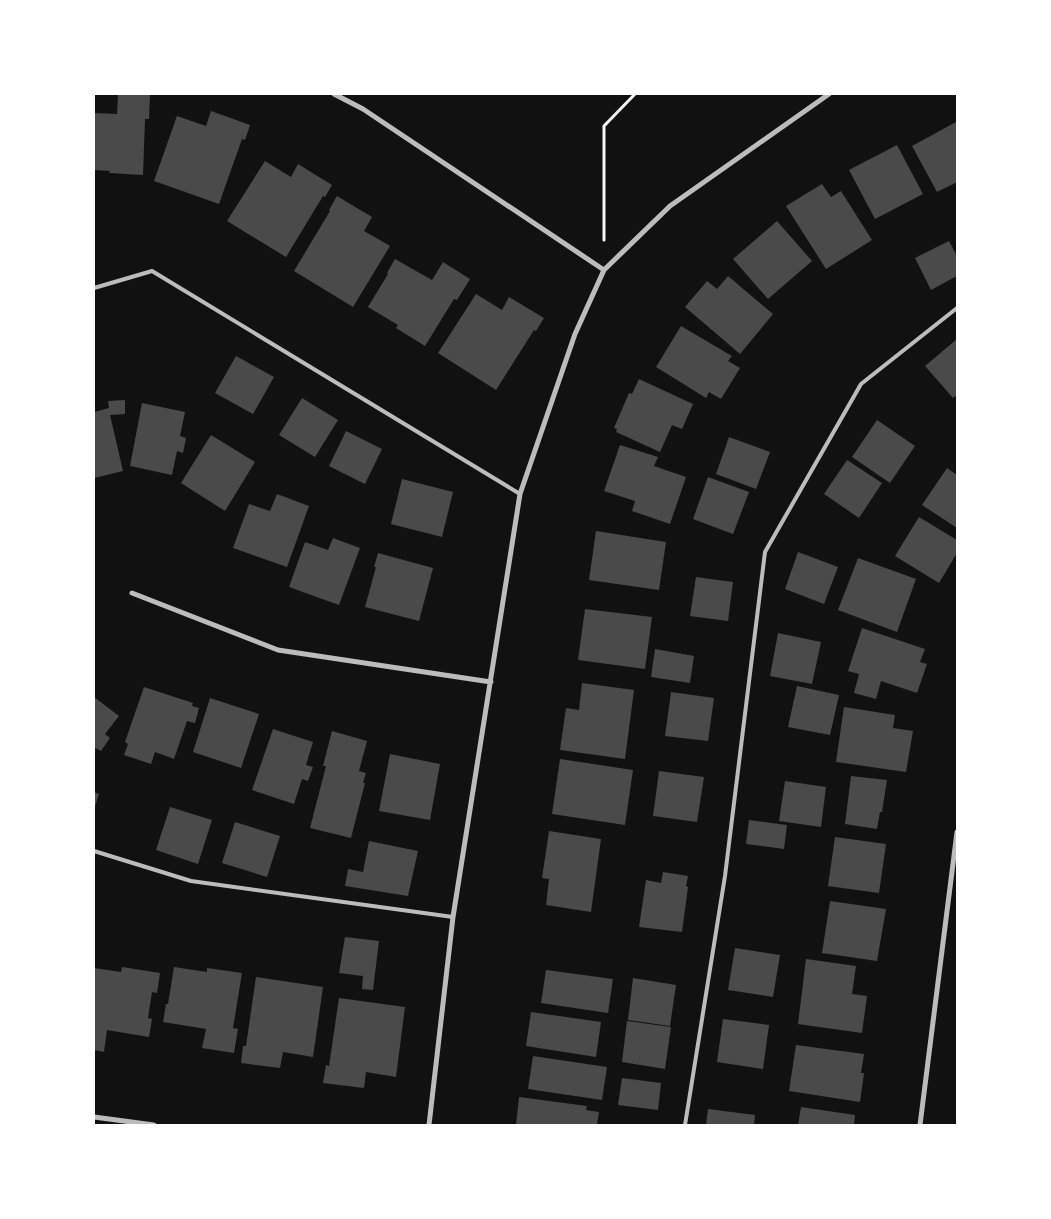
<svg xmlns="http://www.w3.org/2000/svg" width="1051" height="1219" viewBox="0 0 1051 1219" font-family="'Fira Sans',sans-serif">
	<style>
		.building { fill: #4a4a4a }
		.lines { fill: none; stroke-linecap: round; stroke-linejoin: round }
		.path { stroke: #f5f5f5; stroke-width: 3 }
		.service { stroke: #bcbcbc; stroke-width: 4 }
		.minor { stroke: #bcbcbc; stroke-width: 5 }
	</style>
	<rect width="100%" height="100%" fill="#111"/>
	<!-- building -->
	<path class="building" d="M 118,94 L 150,95 L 149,119 L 145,119 L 143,175 L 109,173 L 110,171 L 94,170 L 94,113 L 117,114 Z
		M 211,111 L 250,125 L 245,140 L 242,139 L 219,204 L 154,181 L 177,116 L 206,126 Z
		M 956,122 L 957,182 L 937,192 L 912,146 Z
		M 897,145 L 923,194 L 875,219 L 849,170 Z
		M 265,161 L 291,177 L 298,164 L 332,185 L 325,197 L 323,196 L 286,257 L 227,221 Z
		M 822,184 L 831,197 L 841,191 L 872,240 L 826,269 L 786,206 Z
		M 337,196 L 372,217 L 364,231 L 390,246 L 353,307 L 294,271 L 330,211 L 329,210 Z
		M 777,221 L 812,261 L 768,299 L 733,259 Z
		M 949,241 L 957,256 L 957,276 L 931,290 L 915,258 Z
		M 395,259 L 432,280 L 443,262 L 470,279 L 457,300 L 454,299 L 425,346 L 396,328 L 398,325 L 368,307 L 388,274 L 387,273 Z
		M 728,276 L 773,314 L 740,354 L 685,307 L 707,281 L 717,289 Z
		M 476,294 L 502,310 L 509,297 L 544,318 L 536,331 L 534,330 L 496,390 L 438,353 Z
		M 681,326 L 732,356 L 728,361 L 740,368 L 721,399 L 709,392 L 706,398 L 656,367 Z
		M 957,339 L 957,395 L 953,398 L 925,366 Z
		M 236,356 L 274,377 L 253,414 L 215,393 Z
		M 639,379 L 693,404 L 682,429 L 672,425 L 660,452 L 616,432 L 617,429 L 614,428 L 629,393 L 632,394 Z
		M 302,398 L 338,420 L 315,457 L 279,435 Z
		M 125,400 L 125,414 L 110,415 L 123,471 L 94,478 L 94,412 L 109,408 L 108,401 Z
		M 142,403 L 185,412 L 180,436 L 186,438 L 183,453 L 177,451 L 172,475 L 130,466 Z
		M 877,420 L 915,446 L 890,483 L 852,457 Z
		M 346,431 L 382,449 L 365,484 L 329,466 Z
		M 211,435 L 255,462 L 225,511 L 181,483 Z
		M 729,437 L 770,452 L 756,489 L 716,474 Z
		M 620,445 L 658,457 L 654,466 L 686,477 L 670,524 L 632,511 L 635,501 L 604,491 Z
		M 847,460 L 882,483 L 859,518 L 824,494 Z
		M 947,468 L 957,475 L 957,528 L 922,505 Z
		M 708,477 L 749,492 L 733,534 L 693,519 Z
		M 402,479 L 453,492 L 442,537 L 391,524 Z
		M 277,494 L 309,506 L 287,567 L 233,548 L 249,504 L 270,511 Z
		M 919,517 L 957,540 L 957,553 L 939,583 L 895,556 Z
		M 596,531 L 666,542 L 659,590 L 589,580 Z
		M 333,538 L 360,548 L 339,605 L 289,587 L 305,542 L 328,550 Z
		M 798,552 L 838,567 L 824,604 L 785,589 Z
		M 378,553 L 433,568 L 419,621 L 365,607 L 376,567 L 374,567 Z
		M 858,558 L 916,579 L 897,632 L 838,610 Z
		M 696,577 L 733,582 L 728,621 L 690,616 Z
		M 585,609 L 652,617 L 645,669 L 578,660 Z
		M 862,628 L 925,649 L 920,662 L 927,664 L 917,693 L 881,681 L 876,699 L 854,693 L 859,674 L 848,671 Z
		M 778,633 L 821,642 L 812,684 L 770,676 Z
		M 655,649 L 694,656 L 690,683 L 651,677 Z
		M 582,683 L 634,690 L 625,759 L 560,750 L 566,708 L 579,710 Z
		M 797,686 L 839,695 L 830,735 L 788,727 Z
		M 144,687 L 193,703 L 192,706 L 199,708 L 195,723 L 187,721 L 174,759 L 155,752 L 151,764 L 124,755 L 128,744 L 125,742 Z
		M 671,692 L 714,698 L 708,741 L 665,736 Z
		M 94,697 L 119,716 L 105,734 L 110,738 L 101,751 L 95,748 L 94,750 Z
		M 210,698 L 259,714 L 241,768 L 193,752 Z
		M 844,707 L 895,715 L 893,728 L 913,731 L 906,772 L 836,762 Z
		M 273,729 L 313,742 L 306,765 L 313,767 L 308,781 L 302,779 L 294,804 L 252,790 Z
		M 332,731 L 367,741 L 359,771 L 366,773 L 363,783 L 365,783 L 351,838 L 310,828 L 326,766 L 323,766 Z
		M 390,754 L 440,764 L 430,820 L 379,811 Z
		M 560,759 L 633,770 L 625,825 L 552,814 Z
		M 659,771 L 704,777 L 697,822 L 653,816 Z
		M 851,776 L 887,780 L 882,812 L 880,812 L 877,829 L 845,824 Z
		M 785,781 L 826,787 L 821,827 L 779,821 Z
		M 94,792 L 99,794 L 94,809 Z
		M 170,807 L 212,820 L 198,864 L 156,850 Z
		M 749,820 L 787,825 L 784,849 L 746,844 Z
		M 235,822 L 280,836 L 267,877 L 222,863 Z
		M 549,831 L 601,839 L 591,912 L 546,905 L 549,879 L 542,878 Z
		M 835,837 L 886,844 L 879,893 L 828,886 Z
		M 369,841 L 418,851 L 408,896 L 345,886 L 348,869 L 363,872 Z
		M 663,872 L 688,876 L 686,886 L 688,887 L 682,932 L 639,927 L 646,880 L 661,883 Z
		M 830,901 L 886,909 L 877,961 L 822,953 Z
		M 345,937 L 379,941 L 373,990 L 362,989 L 363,976 L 339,973 Z
		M 735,948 L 780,955 L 773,997 L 728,990 Z
		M 806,959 L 856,966 L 852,994 L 867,996 L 862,1033 L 798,1024 Z
		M 122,967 L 160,973 L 157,993 L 152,992 L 148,1018 L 152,1019 L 149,1037 L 107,1030 L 104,1052 L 94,1050 L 94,968 L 121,972 Z
		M 174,967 L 207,972 L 207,968 L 242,973 L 233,1028 L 238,1029 L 234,1053 L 202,1048 L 206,1029 L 163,1022 L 166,1004 L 168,1004 Z
		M 546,970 L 613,979 L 608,1013 L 541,1003 Z
		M 256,977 L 323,987 L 313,1057 L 283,1052 L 280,1068 L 241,1063 L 243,1046 L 246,1046 Z
		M 633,978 L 676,985 L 670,1026 L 628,1020 Z
		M 339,998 L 405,1007 L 396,1077 L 366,1072 L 364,1088 L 323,1083 L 326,1065 L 329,1066 Z
		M 531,1012 L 601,1022 L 596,1057 L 526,1046 Z
		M 723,1019 L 769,1025 L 763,1069 L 717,1062 Z
		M 627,1021 L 671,1027 L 665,1069 L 622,1062 Z
		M 796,1045 L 864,1054 L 861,1073 L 864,1073 L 860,1102 L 789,1091 Z
		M 533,1056 L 607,1067 L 602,1100 L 528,1089 Z
		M 622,1078 L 661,1083 L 658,1110 L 618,1105 Z
		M 519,1097 L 587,1106 L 586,1110 L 599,1112 L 597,1125 L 516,1125 Z
		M 801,1107 L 855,1115 L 854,1125 L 798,1125 Z
		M 708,1109 L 755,1115 L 754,1125 L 706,1125 Z"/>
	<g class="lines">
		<!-- path -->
		<path class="path" d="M 604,240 L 604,126 L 635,94"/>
		<!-- service -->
		<path class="service" d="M 94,288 L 152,271 L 520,494
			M 94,851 L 191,881 L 453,917
			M 685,1125 L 725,876 L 765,552 L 861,384 L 957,308"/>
		<!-- minor -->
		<path class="minor" d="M 334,94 L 363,109 L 604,270
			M 132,593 L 278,650 L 491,682
			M 94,1117 L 154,1125
			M 429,1125 L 453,917 L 520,494 L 575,334 L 604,270 L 670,206 L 829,94
			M 920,1125 L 957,832"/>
	</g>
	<!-- border -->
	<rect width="1051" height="1219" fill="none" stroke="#ffffff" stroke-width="190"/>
</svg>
